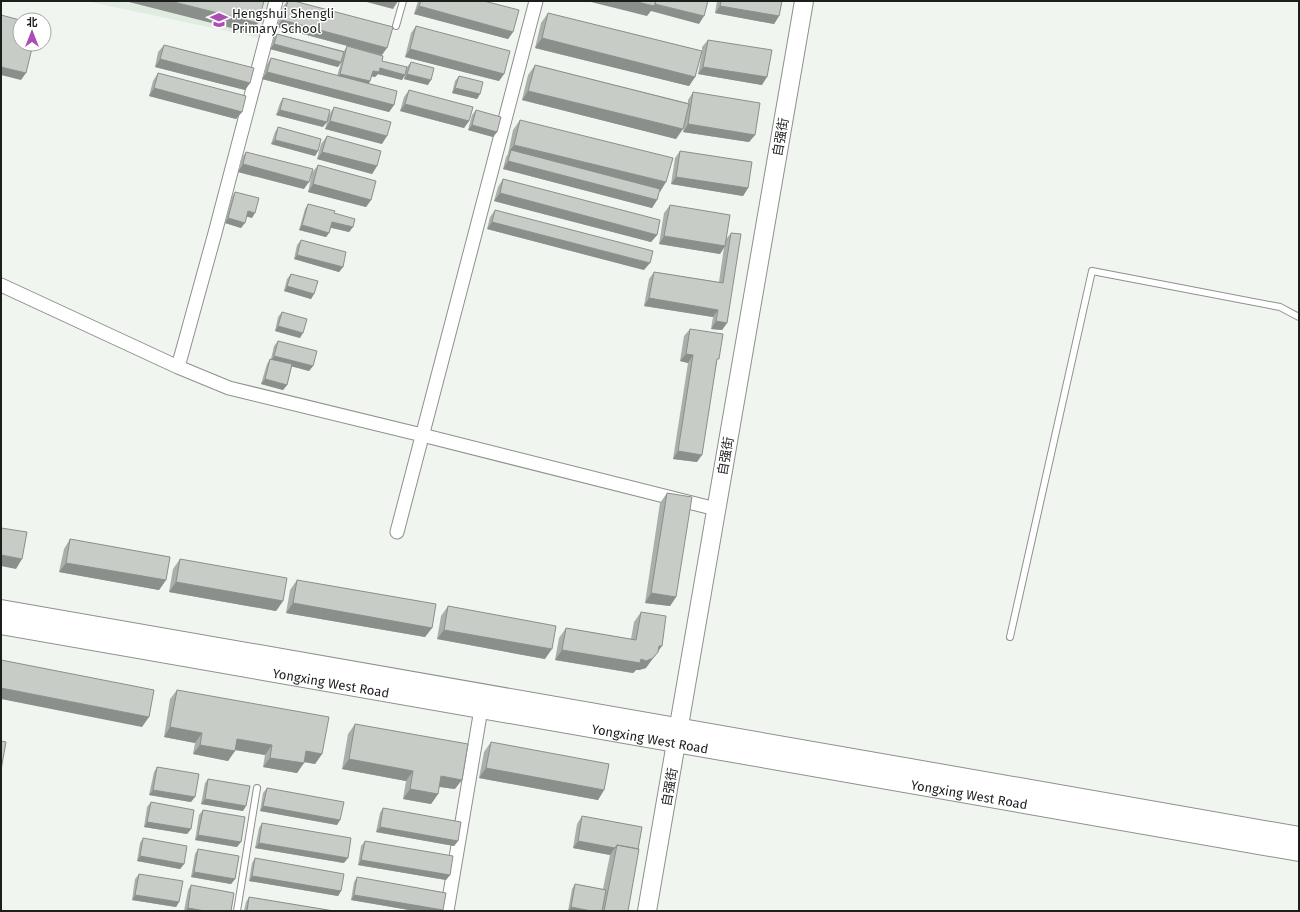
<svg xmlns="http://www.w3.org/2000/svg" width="1300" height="912" viewBox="0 0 1300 912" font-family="'Fira Sans','Noto Sans SC',sans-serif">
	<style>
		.built { fill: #e1ece0 }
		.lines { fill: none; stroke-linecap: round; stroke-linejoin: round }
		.lane-casing { stroke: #8d918c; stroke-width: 8 }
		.street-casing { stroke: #8d918c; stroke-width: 15 }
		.secondary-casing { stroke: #8d918c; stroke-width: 20 }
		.lane { stroke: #fff; stroke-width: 6 }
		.street { stroke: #fff; stroke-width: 13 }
		.secondary { stroke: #fff; stroke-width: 18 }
		.wall { fill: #abafab }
		.shaded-wall { fill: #8b8f8b }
		.building { fill: #c7ccc7; stroke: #8b8f8b }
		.labels { text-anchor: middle; stroke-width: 3; stroke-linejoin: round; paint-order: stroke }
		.poi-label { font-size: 13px; fill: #1c1e1c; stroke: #fff; text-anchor: start }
		.street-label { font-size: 13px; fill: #1c1e1c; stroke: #fff }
	</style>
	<rect width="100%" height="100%" fill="#f0f5f0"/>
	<!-- built -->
	<path class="built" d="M 86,1 L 270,1 L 260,38 Z"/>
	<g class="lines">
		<!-- lane casing -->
		<g class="lane-casing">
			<path id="lane" d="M 396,26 L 403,1
				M 1010,637 L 1092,271 L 1280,307 L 1299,317
				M 237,911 L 257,788"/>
		</g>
		<!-- street casing -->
		<g class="street-casing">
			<path id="street" d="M 1,285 L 178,367 L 229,388 L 422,435 L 716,509
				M 178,367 L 215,233 L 276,1
				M 397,532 L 536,1
				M 447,911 L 481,709"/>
		</g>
		<!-- secondary casing -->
		<g class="secondary-casing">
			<g id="secondary">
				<path d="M 1,609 L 1299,836"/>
				<path id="s1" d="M 1,625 L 1299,852"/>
				<path d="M 647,911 L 804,1"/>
			</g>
		</g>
		<!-- lane -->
		<use href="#lane" class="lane"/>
		<!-- street -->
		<use href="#street" class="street"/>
		<!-- secondary -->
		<use href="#secondary" class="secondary"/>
	</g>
	<!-- wall -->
	<path class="wall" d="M 287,1 L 294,1 L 382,55 L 382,61 L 407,67 L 411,62 L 428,85 L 404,79 L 405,75 L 402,80 L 378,74 L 375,77 L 372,76 L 370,81 L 369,84 L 394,105 L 389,112 L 262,79 L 266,66 L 271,58 L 337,76 L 341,63 L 338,67 L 270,49 L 273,39 L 277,34 L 344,51 L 347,46 L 277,27 L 283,7 Z
		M 418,1 L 484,1 L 513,32 L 508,39 L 414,14 Z
		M 717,1 L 782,1 L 779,16 L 774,24 L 715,13 Z
		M 548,13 L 702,51 L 702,47 L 708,40 L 762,85 L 698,74 L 702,53 L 695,77 L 689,86 L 535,48 L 541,23 Z
		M 416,26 L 504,74 L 499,81 L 405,57 L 411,33 Z
		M 164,45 L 250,83 L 245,90 L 155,67 L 158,52 Z
		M 535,65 L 688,103 L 688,100 L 693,92 L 755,135 L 749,142 L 683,132 L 685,119 L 676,139 L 522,100 L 528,75 Z
		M 158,73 L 242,112 L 236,119 L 149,96 L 153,81 Z
		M 459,76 L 480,94 L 477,99 L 452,93 L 455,81 Z
		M 409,90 L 469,121 L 464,128 L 400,111 L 404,97 Z
		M 283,98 L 323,127 L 276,115 L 280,103 Z
		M 334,107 L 382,144 L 325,129 L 329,115 Z
		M 476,110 L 497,132 L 493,137 L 468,130 L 472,115 Z
		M 520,120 L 660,192 L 659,192 L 657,200 L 652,208 L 503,169 L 506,157 L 508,154 L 513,130 Z
		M 278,127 L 318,151 L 315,156 L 271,144 L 275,132 Z
		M 327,136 L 377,166 L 372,174 L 317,159 L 321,144 Z
		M 680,151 L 748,188 L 743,196 L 671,184 L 675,158 Z
		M 246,152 L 304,189 L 238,172 L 241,159 Z
		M 318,165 L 371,200 L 366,207 L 308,192 L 312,173 Z
		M 503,179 L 657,235 L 651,242 L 494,201 L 498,187 Z
		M 235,192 L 252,218 L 246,216 L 241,228 L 225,223 L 232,197 Z
		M 308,204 L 334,213 L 353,227 L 349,232 L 331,228 L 329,233 L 326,237 L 299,230 L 305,209 Z
		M 670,205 L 726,239 L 731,233 L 727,323 L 722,330 L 711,329 L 713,317 L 644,306 L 649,279 L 654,272 L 719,282 L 724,247 L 720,254 L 659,244 L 664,213 Z
		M 495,210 L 644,270 L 487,229 L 490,217 Z
		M 301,240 L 343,267 L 339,272 L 294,259 L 297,245 Z
		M 291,274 L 314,294 L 311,299 L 284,291 L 287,279 Z
		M 282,312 L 300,338 L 275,331 L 278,317 Z
		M 690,329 L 717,362 L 697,462 L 673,459 L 688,363 L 680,361 L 684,336 Z
		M 278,341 L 313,366 L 309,371 L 292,366 L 287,385 L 283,390 L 261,384 L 267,364 L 270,359 L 271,359 L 274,346 Z
		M 667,493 L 676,597 L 670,606 L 645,603 L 660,503 Z
		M 70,539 L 166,580 L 159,590 L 59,572 L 64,549 Z
		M 180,559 L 283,601 L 276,611 L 169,592 L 173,569 Z
		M 297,580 L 432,628 L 425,637 L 286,613 L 290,590 Z
		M 448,606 L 545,659 L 437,639 L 441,616 Z
		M 641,612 L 646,668 L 639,670 L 636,670 L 633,673 L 555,660 L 559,638 L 566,628 L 631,639 L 634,622 Z
		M 177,690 L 322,754 L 315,764 L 304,762 L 297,773 L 263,767 L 265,755 L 235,750 L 228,761 L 193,754 L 195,743 L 164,737 L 170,699 Z
		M 355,724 L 455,789 L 439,787 L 438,794 L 431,804 L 403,799 L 406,781 L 342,769 L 348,734 Z
		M 491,742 L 604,790 L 598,800 L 479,778 L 484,752 Z
		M 157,767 L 191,802 L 149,795 L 154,772 Z
		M 208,779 L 243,811 L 201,804 L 205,783 Z
		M 267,788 L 340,820 L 337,825 L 260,811 L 263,793 Z
		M 151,802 L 191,829 L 187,834 L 144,827 L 147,807 Z
		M 383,808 L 458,841 L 454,846 L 376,832 L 380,813 Z
		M 203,810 L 237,847 L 195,840 L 199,815 Z
		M 582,816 L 642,827 L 628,911 L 568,911 L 572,889 L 575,884 L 603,889 L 610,855 L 573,848 L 577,824 Z
		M 262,823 L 344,863 L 255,848 L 259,828 Z
		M 143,838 L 184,864 L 180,869 L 137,861 L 140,843 Z
		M 365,841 L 450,875 L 446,880 L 358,865 L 361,846 Z
		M 198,849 L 235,879 L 231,884 L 191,877 L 195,854 Z
		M 255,858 L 341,891 L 338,896 L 249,881 L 252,863 Z
		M 139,874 L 179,902 L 176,907 L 132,900 L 135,879 Z
		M 357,877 L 442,911 L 415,911 L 351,900 L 354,882 Z
		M 191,885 L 231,911 L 184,911 L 188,890 Z
		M 249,897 L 334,911 L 244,911 L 246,902 Z"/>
	<!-- shaded-wall -->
	<path class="shaded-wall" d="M 125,1 L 170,1 L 258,23 L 251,33 Z
		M 363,1 L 398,1 L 393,9 Z
		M 587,1 L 633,1 L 654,4 L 704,16 L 699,24 L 651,11 L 647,16 Z
		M 419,6 L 513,32 L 508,39 L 414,14 Z
		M 720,6 L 779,16 L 774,24 L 715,13 Z
		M 282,20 L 387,48 L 382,55 L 277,27 Z
		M 542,38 L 695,77 L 689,86 L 535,48 Z
		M 274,44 L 341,62 L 338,67 L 270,49 Z
		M 410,49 L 504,74 L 499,81 L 405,57 Z
		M 160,59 L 250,83 L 245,90 L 155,67 Z
		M 1,67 L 26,73 L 21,80 L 1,75 Z
		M 703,67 L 767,77 L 762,85 L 698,74 Z
		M 380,68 L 405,75 L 402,80 L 378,74 L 375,77 L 370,76 L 373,71 Z
		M 267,72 L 394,105 L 389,112 L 262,79 Z
		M 340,74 L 370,81 L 367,86 L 336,78 Z
		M 407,74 L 431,80 L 428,85 L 404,79 Z
		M 154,88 L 242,112 L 236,119 L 149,96 Z
		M 455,88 L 480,94 L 477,99 L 452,93 Z
		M 528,91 L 683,129 L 676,139 L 522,100 Z
		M 405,104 L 469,121 L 464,128 L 400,111 Z
		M 280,110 L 327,122 L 323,127 L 276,115 Z
		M 330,121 L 387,136 L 382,144 L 325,129 Z
		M 688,124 L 755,135 L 749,142 L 683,132 Z
		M 472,125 L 497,132 L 493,137 L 468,130 Z
		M 275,140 L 318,151 L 315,156 L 271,144 Z
		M 514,145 L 666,182 L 660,192 L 510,155 L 511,150 L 507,154 Z
		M 322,152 L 377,166 L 372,174 L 317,159 Z
		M 508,161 L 657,200 L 652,208 L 503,169 Z
		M 243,164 L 309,182 L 304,189 L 238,172 Z
		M 676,177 L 748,188 L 743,196 L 671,184 Z
		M 313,184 L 371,200 L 366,207 L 308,192 Z
		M 500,193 L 657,235 L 651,242 L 494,201 Z
		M 248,211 L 255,213 L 252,218 L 245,216 Z
		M 228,218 L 245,223 L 241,228 L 225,223 Z
		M 332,222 L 353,227 L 349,232 L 329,227 Z
		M 492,222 L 650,263 L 644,270 L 487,229 Z
		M 302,225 L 329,233 L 326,237 L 299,230 Z
		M 664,236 L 725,246 L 720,254 L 659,244 Z
		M 297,255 L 343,267 L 339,272 L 294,259 Z
		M 287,286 L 314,294 L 311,299 L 284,291 Z
		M 649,298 L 718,310 L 713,317 L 644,306 Z
		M 716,321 L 727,323 L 722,330 L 711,329 Z
		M 278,326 L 303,333 L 300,338 L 275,331 Z
		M 686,354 L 693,355 L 688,363 L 680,361 Z
		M 274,356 L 313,366 L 309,371 L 271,361 Z
		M 265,379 L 287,385 L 283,390 L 261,384 Z
		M 678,451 L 702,455 L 697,462 L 673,459 Z
		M 1,555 L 22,559 L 16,569 L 1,566 Z
		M 66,563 L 166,580 L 159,590 L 59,572 Z
		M 176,582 L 283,601 L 276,611 L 169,592 Z
		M 651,593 L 676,597 L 670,606 L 645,603 Z
		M 293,603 L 432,628 L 425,637 L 286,613 Z
		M 444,630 L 552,649 L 545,659 L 437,639 Z
		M 659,646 L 662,646 L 646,668 L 639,670 L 636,670 L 633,673 L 555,660 L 562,650 L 641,659 Z
		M 1,688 L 149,717 L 142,727 L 1,699 Z
		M 170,727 L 202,733 L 195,743 L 164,737 Z
		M 237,739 L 272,745 L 265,755 L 230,749 Z
		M 200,745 L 235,751 L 228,761 L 193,754 Z
		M 306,751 L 322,754 L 315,764 L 299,761 Z
		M 270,758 L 304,763 L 297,773 L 263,767 Z
		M 349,759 L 413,771 L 406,781 L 342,769 Z
		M 486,768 L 604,790 L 598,800 L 479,778 Z
		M 441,776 L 462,780 L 455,789 L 434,786 Z
		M 410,789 L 438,794 L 431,804 L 403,799 Z
		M 153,790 L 195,797 L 191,802 L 149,795 Z
		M 205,799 L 246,806 L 243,811 L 201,804 Z
		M 263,806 L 340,820 L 337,825 L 260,811 Z
		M 147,822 L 191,829 L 187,834 L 144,827 Z
		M 380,827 L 458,841 L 454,846 L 376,832 Z
		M 198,835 L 241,842 L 237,847 L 195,840 Z
		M 578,841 L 615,848 L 610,855 L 573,848 Z
		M 259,843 L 348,858 L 344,863 L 255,848 Z
		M 140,856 L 184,864 L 180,869 L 137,861 Z
		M 361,860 L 450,875 L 446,880 L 358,865 Z
		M 194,872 L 235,879 L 231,884 L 191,877 Z
		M 252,876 L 341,891 L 338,896 L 249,881 Z
		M 135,895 L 179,902 L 176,907 L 132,900 Z
		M 354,895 L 443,910 L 442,911 L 415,911 L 351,900 Z
		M 571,907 L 591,911 L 568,911 Z
		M 188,908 L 205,911 L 185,911 Z"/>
	<!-- building -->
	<path class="building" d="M 170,1 L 264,1 L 258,23 Z
		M 288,1 L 294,1 L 393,27 L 387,48 L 282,20 Z
		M 421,1 L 484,1 L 519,10 L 513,32 L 419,6 Z
		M 633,1 L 656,1 L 654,6 Z
		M 656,1 L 708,1 L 704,16 L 655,4 Z
		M 721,1 L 782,1 L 779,16 L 720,6 Z
		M 548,13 L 702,51 L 695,77 L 542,38 Z
		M 1,15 L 20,20 L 20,44 L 33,44 L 26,73 L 1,67 Z
		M 416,26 L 510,51 L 504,74 L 410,49 Z
		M 277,34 L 344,52 L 341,62 L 274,44 Z
		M 708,40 L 772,50 L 767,77 L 703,67 Z
		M 164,45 L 254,68 L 250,83 L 160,59 Z
		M 347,46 L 383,56 L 382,61 L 407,67 L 405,75 L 380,68 L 379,72 L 373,71 L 370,81 L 340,74 Z
		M 271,58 L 397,91 L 394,105 L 267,72 Z
		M 411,62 L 434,68 L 431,80 L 407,74 Z
		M 535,65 L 689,104 L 683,129 L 528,91 Z
		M 158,73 L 246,96 L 242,112 L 154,88 Z
		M 459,76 L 483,82 L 480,94 L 455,88 Z
		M 409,90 L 473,107 L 469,121 L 405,104 Z
		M 693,92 L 760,103 L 755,135 L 688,124 Z
		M 283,98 L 330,110 L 327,122 L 280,110 Z
		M 334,107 L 391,122 L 387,136 L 330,121 Z
		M 476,110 L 501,117 L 497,132 L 472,125 Z
		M 520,120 L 673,158 L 666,182 L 514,145 Z
		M 278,127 L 321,139 L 318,151 L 275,140 Z
		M 327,136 L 381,151 L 377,166 L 322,152 Z
		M 511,150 L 660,189 L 657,200 L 508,161 Z
		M 680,151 L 752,162 L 748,188 L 676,177 Z
		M 246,152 L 313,169 L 309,182 L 243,164 Z
		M 318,165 L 376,181 L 371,200 L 313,184 Z
		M 503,179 L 660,220 L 657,235 L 500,193 Z
		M 235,192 L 259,198 L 255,213 L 248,211 L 245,223 L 228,218 Z
		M 308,204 L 335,211 L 334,213 L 355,219 L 353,227 L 332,222 L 329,233 L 302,225 Z
		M 670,205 L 730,215 L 725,246 L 664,236 Z
		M 495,210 L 653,251 L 650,263 L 492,222 Z
		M 731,233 L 741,234 L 727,323 L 716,321 L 718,310 L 649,298 L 654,272 L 723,283 Z
		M 301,240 L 346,252 L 343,267 L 297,255 Z
		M 291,274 L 318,281 L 314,294 L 287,286 Z
		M 282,312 L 307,319 L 303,333 L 278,326 Z
		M 690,329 L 723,334 L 719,359 L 717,359 L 702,455 L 678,451 L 693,355 L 686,354 Z
		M 278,341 L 317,351 L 313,366 L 274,356 Z
		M 270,359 L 292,364 L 287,385 L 265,379 Z
		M 667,493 L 692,497 L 676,597 L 651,593 Z
		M 1,528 L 27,532 L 22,559 L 1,555 Z
		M 70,539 L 170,557 L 166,580 L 66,563 Z
		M 180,559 L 287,578 L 283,601 L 176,582 Z
		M 297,580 L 436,604 L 432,628 L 293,603 Z
		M 448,606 L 556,626 L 552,649 L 444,630 Z
		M 641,612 L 666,616 L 662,646 L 659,646 L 658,652 L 653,658 L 646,661 L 641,659 L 640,663 L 562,650 L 566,628 L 636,640 Z
		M 1,660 L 154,690 L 149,717 L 1,688 Z
		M 177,690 L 329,717 L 322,754 L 306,751 L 304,763 L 270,758 L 272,745 L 237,739 L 235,751 L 200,745 L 202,733 L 170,727 Z
		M 355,724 L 468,744 L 462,780 L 441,776 L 438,794 L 410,789 L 413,771 L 349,759 Z
		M 1,741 L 6,742 L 1,770 Z
		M 491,742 L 609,764 L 604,790 L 486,768 Z
		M 157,767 L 199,774 L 195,797 L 153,790 Z
		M 208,779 L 250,786 L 246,806 L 205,799 Z
		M 267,788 L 344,802 L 340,820 L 263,806 Z
		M 151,802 L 194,810 L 191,829 L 147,822 Z
		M 383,808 L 461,822 L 458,841 L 380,827 Z
		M 203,810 L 245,817 L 241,842 L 198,835 Z
		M 582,816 L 642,827 L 638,849 L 617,845 L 615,848 L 578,841 Z
		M 262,823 L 351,838 L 348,858 L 259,843 Z
		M 143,838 L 187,846 L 184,864 L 140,856 Z
		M 365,841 L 453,856 L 450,875 L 361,860 Z
		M 617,845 L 639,849 L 628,911 L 604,911 Z
		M 198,849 L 239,856 L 235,879 L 194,872 Z
		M 255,858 L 344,874 L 341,891 L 252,876 Z
		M 139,874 L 183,881 L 179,902 L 135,895 Z
		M 357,877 L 446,893 L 443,910 L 354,895 Z
		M 575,884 L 606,890 L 602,911 L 591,911 L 571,907 Z
		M 191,885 L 234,893 L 231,911 L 205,911 L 188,908 Z
		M 249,897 L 334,911 L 247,911 Z"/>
	<!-- icons -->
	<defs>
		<g id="school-bare" transform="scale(1.38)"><path d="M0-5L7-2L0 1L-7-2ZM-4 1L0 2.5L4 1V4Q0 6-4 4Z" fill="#ad4cb4" stroke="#fff" stroke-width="2.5" paint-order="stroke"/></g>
	</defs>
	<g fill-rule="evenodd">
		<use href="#school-bare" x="219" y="20"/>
	</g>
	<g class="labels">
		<!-- poi labels -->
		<g class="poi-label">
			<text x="232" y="18">Hengshui Shengli<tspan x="232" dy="15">Primary School</tspan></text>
		</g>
		<!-- street labels -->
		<g class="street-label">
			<text transform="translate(780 137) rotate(-80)" y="5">自强街</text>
			<text transform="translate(725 456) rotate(-80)" y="5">自强街</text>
			<text dy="5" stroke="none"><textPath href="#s1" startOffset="335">Yongxing West Road</textPath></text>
			<text dy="5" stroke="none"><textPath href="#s1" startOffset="659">Yongxing West Road</textPath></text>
			<text transform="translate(669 787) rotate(-80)" y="5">自强街</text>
			<text dy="5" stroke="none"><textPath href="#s1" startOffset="983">Yongxing West Road</textPath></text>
		</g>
	</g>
	<!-- border -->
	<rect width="1300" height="912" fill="none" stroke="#1c1e1c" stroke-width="4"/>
	<!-- north arrow -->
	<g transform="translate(32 32)"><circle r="19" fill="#ffffff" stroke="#a4a5a4"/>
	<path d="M0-3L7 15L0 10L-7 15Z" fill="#ad4cb4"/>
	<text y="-6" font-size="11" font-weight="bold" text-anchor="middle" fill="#1c1e1c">北</text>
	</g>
</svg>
